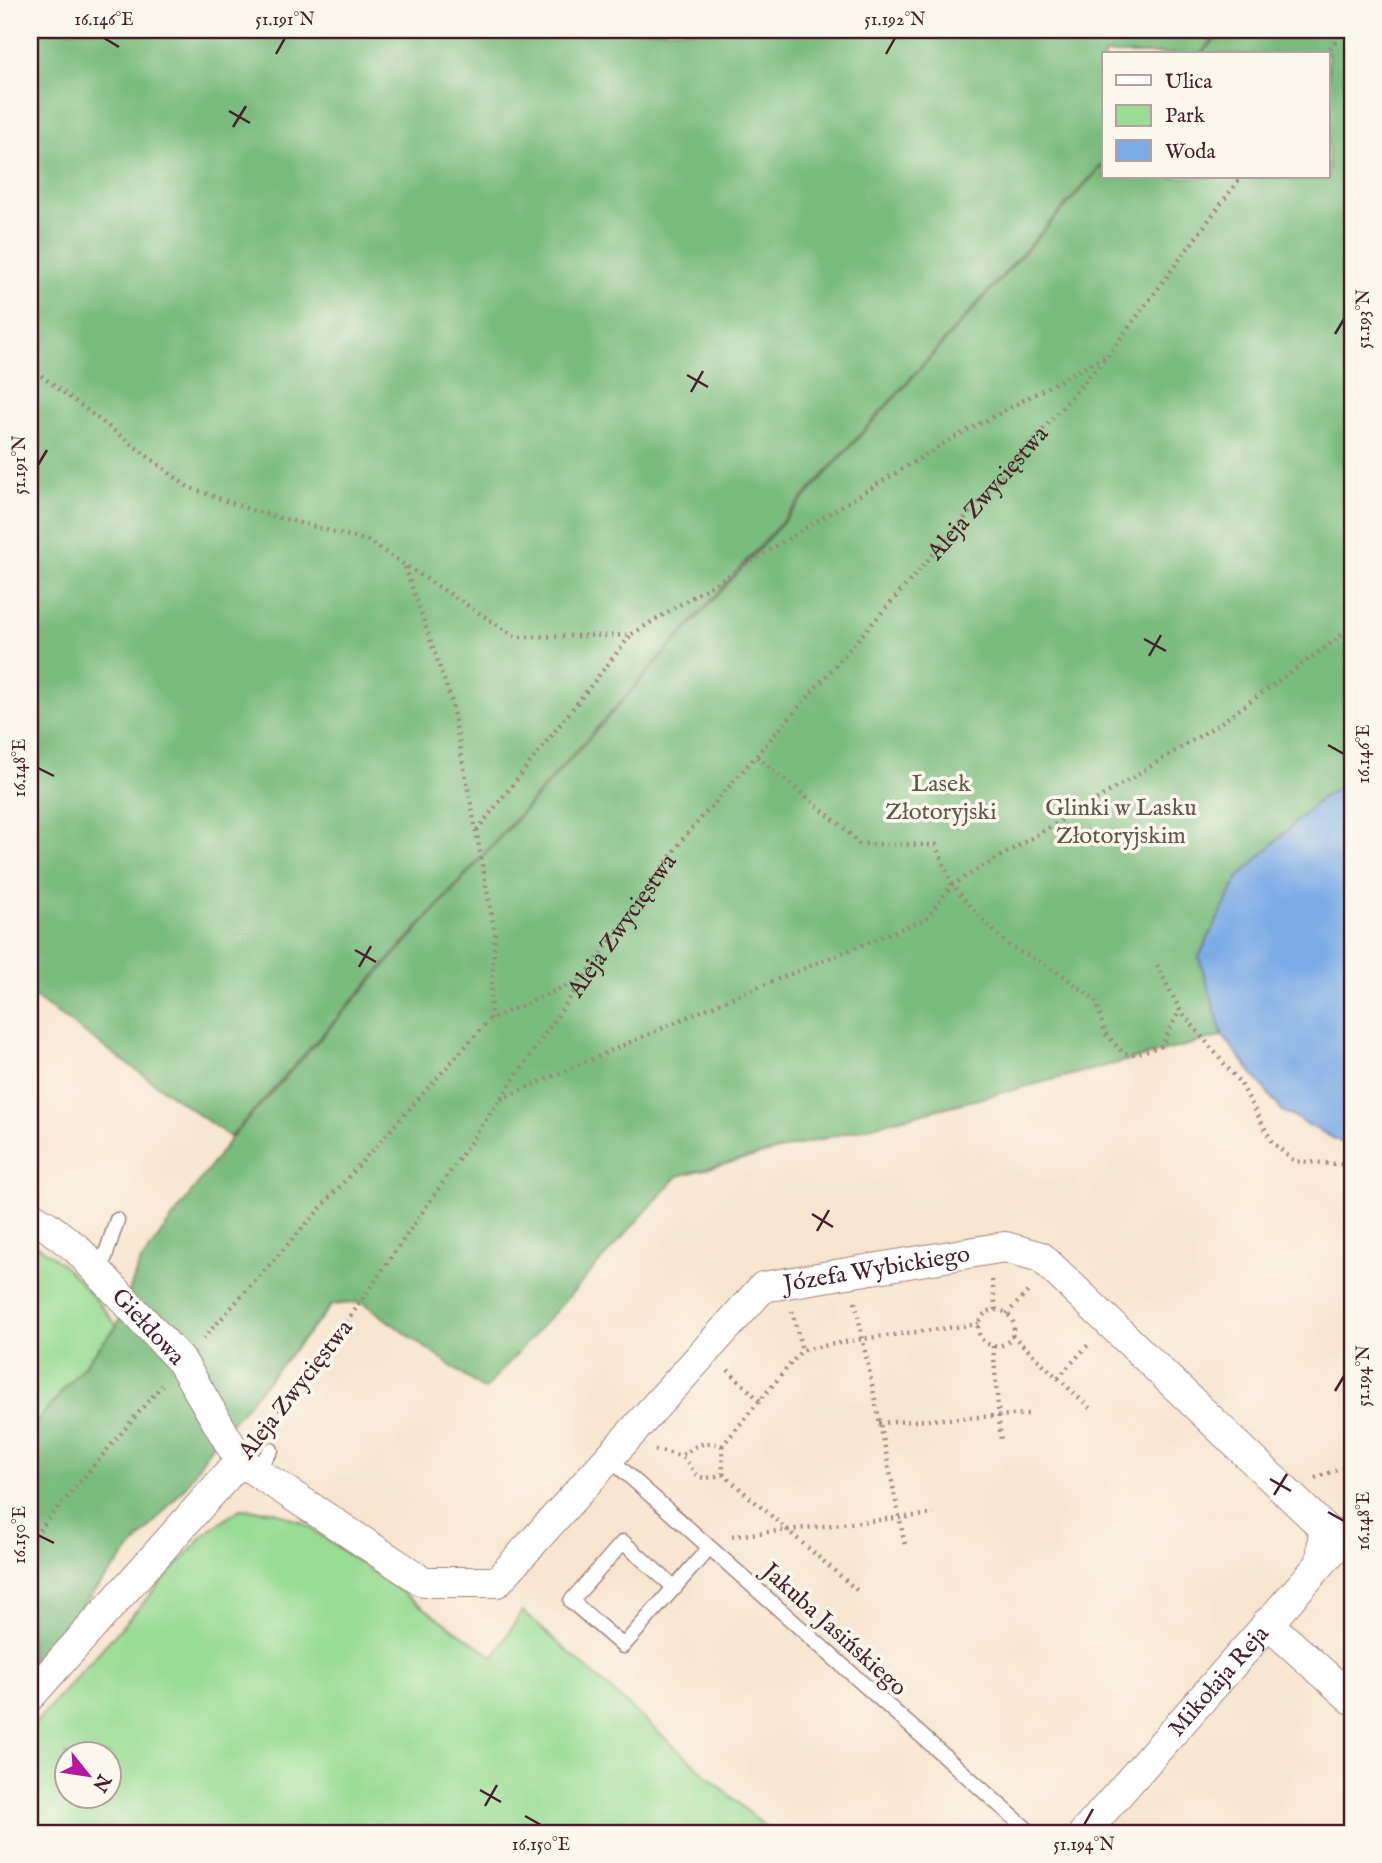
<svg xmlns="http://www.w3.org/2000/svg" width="1382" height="1863" viewBox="0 0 1382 1863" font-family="'IM FELL English',serif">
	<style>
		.green { fill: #99dc94; stroke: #727e60; stroke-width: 2; fill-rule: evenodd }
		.forest { fill: #7abc7e; stroke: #626e54; stroke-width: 2 }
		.water { fill: #7cabe6; stroke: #636588; stroke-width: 2 }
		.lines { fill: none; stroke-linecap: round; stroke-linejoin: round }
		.lane-casing { stroke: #a0827d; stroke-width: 17 }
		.street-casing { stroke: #a0827d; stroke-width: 32 }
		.path { stroke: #a0827d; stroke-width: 4.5; stroke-dasharray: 2 5; stroke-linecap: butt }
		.lane { stroke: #fff; stroke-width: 14 }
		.street { stroke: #fff; stroke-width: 30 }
		.ticks { fill: none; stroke: #4a1f2b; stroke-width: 2.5 }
		.labels { text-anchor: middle; stroke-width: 7; stroke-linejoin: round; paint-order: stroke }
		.street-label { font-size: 24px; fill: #4a1f2b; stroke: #fbf7ec }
		.park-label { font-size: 24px; fill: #62584a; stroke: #fbf7ec }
		.neatline { fill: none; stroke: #4a1f2b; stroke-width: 2.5 }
		.ticks-label { font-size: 18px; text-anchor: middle; fill: #4a1f2b }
	</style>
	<rect width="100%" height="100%" fill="#fbf7ec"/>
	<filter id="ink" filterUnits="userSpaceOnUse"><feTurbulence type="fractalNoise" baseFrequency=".0143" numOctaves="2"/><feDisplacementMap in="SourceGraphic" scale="14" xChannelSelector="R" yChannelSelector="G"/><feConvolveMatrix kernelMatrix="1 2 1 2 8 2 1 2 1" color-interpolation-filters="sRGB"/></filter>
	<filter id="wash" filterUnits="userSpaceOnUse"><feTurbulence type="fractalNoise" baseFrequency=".00686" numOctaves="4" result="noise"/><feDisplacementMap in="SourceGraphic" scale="28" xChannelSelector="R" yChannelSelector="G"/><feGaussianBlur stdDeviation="1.57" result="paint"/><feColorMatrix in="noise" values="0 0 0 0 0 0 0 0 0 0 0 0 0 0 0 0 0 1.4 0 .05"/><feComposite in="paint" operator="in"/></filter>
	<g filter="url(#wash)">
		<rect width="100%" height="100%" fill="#f7e5cf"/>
		<!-- green -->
		<path class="green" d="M 30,1241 C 66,1262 91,1294 117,1326 L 30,1430 Z
			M 240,1509 L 273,1511 L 303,1523 L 494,1657 L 522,1611 L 772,1833 L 30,1833 L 30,1729 L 205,1534 ZM 66,1755 L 108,1755 L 108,1797 L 66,1797 Z"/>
		<!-- forest -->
		<path class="forest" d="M 30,30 L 1222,30 L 1200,54 L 1104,54 L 1104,162 L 230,1137 L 30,994 Z
			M 1224,30 L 1352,30 L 1352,781 L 1320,799 L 1238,878 L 1199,957 L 1223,1036 L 678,1176 L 484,1390 L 362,1302 L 332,1305 L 210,1448 L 185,1487 L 30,1665 L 30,1430 L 117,1326 L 139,1264 L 232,1137 L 1104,164 L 1104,177 L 1328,177 L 1328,54 L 1202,54 Z"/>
		<!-- water -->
		<path class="water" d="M 1352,781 L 1352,1148 L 1282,1111 L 1223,1036 L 1199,957 L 1238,878 L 1320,799 Z"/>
	</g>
	<g filter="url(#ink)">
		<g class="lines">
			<!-- lane casing -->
			<g class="lane-casing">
				<path id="lane" d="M 100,1272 L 117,1220
					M 609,1458 L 1031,1833
					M 255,1471 L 271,1450
					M 675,1588 L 623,1542 L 571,1601 L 623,1646 L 709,1548"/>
			</g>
			<!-- street casing -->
			<g class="street-casing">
				<g id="street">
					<path id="s2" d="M 30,1216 L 47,1226 L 77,1249 L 182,1362 L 240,1461 L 424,1582 L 497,1582 L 763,1287 L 1005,1247 L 1041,1257 L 1324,1528 L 1321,1563"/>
					<path d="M 1267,1623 L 1352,1699"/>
					<path d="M 30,1696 L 240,1461"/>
					<path id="s3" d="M 1084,1833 L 1352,1528"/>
				</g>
			</g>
			<!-- path -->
			<g class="path">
				<path d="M 1326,54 L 1343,30"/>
				<path d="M 30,367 L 188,487 L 251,510 L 368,541 L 516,637 L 630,635 L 950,440 L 1105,356"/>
				<path d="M 405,567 L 451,700 L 476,830 L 495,934 L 490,1019"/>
				<path d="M 757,757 L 843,827 L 859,844 L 936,845 L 952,885 L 979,916 L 1008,945 L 1056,971 L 1096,1000 L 1105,1033 L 1123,1053 L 1135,1054 L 1161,1046 L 1180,1010"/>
				<path d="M 477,830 L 630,636"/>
				<path d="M 1157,965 L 1180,1010 L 1241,1084 L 1272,1142 L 1294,1161 L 1352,1165"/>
				<path d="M 501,1099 L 731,998 L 926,919 L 952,885 L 1091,803 L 1219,724 L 1345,633 L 1352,630"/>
				<path d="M 992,1280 L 996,1310"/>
				<path d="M 855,1302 L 905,1545"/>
				<circle cx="996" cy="1328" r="18"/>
				<path d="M 792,1311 L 802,1350 L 861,1339 L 979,1324"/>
				<path d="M 1007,1314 L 1030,1289"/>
				<path d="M 1012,1335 L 1093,1411"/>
				<path d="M 203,1339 L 490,1019 L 583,979"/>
				<path d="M 993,1346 L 1001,1443"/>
				<path d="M 728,1370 L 760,1401"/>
				<path d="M 1058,1378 L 1088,1345"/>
				<path d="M 879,1423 L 1028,1414"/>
				<path id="s1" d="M 266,1428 L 328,1349 L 583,979 L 682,840 L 1109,354 L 1241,177"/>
				<path d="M 722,1446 L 802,1350"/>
				<path d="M 655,1450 C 663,1452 672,1453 679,1456 C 698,1466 688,1486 723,1474 L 722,1446 C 705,1439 694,1446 680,1457"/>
				<path d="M 723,1474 L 860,1593"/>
				<path d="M 1315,1478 L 1346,1467 L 1352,1472"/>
				<path d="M 732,1536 L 934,1514"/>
				<path d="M 30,1541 L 162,1385"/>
			</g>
			<!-- lane -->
			<use href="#lane" class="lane"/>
			<!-- street -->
			<use href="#street" class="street"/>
		</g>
	</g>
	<!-- ticks -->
	<path class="ticks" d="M 104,38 L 119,47M 276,54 L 285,38M 886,54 L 895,38M 229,111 L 250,123M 233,127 L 246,106M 1335,334 L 1344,319M 687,375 L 708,387M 691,392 L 703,371M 38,465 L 47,450M 1144,639 L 1166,651M 1149,656 L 1161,635M 1328,745 L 1344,754M 38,768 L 54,776M 355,950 L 376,962M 359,967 L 371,946M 812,1214 L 833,1227M 817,1231 L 829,1210M 1335,1391 L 1344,1376M 1270,1479 L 1291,1491M 1274,1495 L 1287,1474M 1328,1512 L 1344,1521M 38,1535 L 54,1543M 480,1790 L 501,1802M 485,1806 L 497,1785M 525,1816 L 541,1825M 1084,1825 L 1093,1809"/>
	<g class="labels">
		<!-- street labels -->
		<g class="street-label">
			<text dy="8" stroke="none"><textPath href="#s1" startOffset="1183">Aleja Zwycięstwa</textPath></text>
			<text dy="8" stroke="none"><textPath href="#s1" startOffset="616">Aleja Zwycięstwa</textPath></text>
			<text dy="8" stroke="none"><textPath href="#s2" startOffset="1132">Józefa Wybickiego</textPath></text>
			<text dy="8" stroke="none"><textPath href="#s2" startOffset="163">Giełdowa</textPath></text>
			<text transform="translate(295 1389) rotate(-52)" y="8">Aleja Zwycięstwa</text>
			<text transform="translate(835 1629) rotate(42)" y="8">Jakuba Jasińskiego</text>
			<text dy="8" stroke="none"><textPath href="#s3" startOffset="203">Mikołaja Reja</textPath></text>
		</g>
		<!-- park labels -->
		<g class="park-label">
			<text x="941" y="791">Lasek<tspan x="941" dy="28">Złotoryjski</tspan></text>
			<text x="1121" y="815">Glinki w Lasku<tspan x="1121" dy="28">Złotoryjskim</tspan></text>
		</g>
	</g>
	<!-- margin -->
	<rect width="1382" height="1863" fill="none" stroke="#fbf7ec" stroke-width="77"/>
	<!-- legend -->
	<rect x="1102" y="52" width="228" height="126" fill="#fbf7ec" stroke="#b4a19f" stroke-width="2"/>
	<rect x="1116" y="75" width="35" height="10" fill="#ffffff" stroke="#b4a19f" stroke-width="2"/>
	<text x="1165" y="88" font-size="21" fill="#4a1f2b">Ulica</text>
	<rect x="1116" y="105" width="35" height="21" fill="#99dc94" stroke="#b4a19f" stroke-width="2"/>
	<text x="1165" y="122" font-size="21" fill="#4a1f2b">Park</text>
	<rect x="1116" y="140" width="35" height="21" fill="#7cabe6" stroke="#b4a19f" stroke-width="2"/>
	<text x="1165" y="158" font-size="21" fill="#4a1f2b">Woda</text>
	<!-- north arrow -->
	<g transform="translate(88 1775) rotate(120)"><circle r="33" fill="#fbf7ec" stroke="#b4a19f" stroke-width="2"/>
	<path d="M0-5L12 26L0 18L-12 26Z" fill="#b5179e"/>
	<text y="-10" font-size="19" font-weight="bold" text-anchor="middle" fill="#4a1f2b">N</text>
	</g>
	<rect x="38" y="38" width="1306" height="1787" class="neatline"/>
	<g class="ticks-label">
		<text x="104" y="25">16.146°E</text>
		<text x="285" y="25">51.191°N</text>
		<text x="895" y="25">51.192°N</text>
		<text transform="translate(1363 319) rotate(-90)" y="6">51.193°N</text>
		<text transform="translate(19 465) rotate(-90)" y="6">51.191°N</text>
		<text transform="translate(1363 754) rotate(-90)" y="6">16.146°E</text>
		<text transform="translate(19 768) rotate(-90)" y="6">16.148°E</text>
		<text transform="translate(1363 1376) rotate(-90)" y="6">51.194°N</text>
		<text transform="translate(1363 1521) rotate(-90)" y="6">16.148°E</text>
		<text transform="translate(19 1535) rotate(-90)" y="6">16.150°E</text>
		<text x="541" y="1850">16.150°E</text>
		<text x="1084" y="1850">51.194°N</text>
	</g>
</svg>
